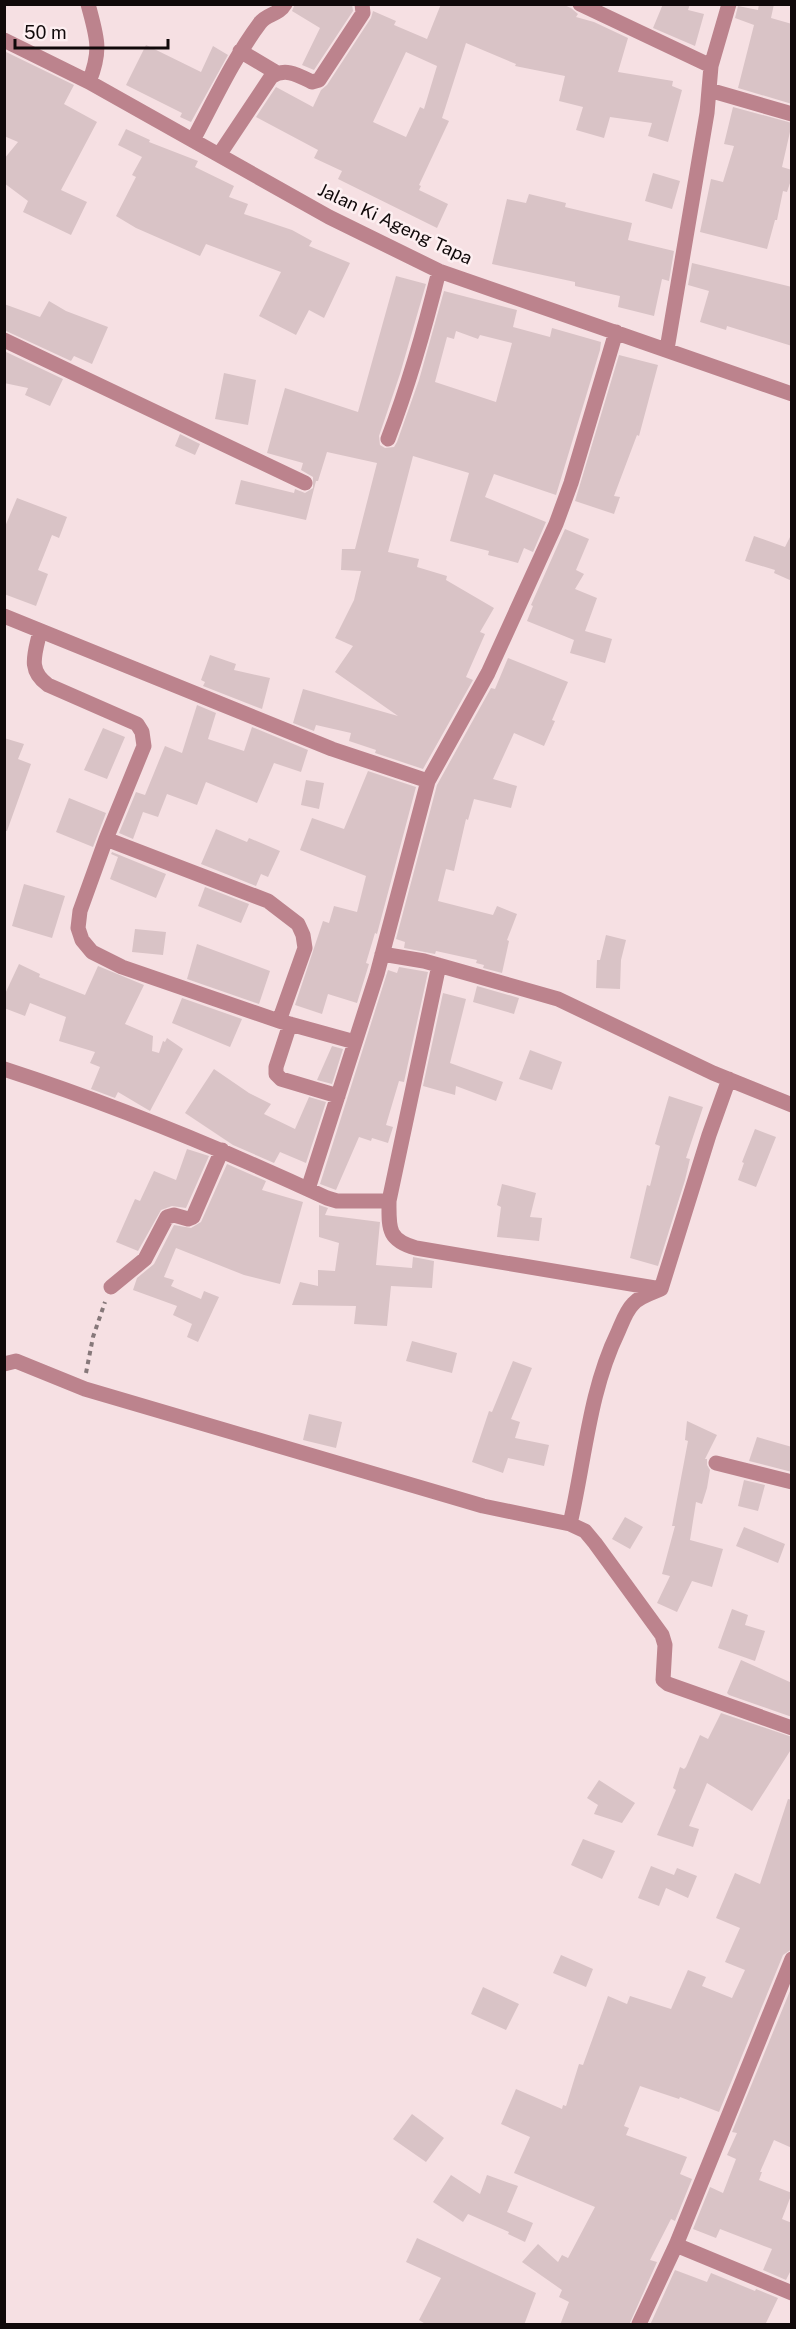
<svg xmlns="http://www.w3.org/2000/svg" width="796" height="2329" viewBox="0 0 796 2329" font-family="'Public Sans',sans-serif">
	<style>
		.building { fill: #d9c3c6; fill-rule: evenodd }
		.lines { fill: none; stroke-linecap: round; stroke-linejoin: round }
		.path { stroke: #86787a; stroke-width: 4; stroke-dasharray: 4.5 4.5; stroke-linecap: butt }
		.minor { stroke: #bc838d; stroke-width: 15 }
		.labels { text-anchor: middle; stroke-width: 5; stroke-linejoin: round; paint-order: stroke }
		.street-label { font-size: 18px; fill: #10090a; stroke: #fdeff1 }
	</style>
	<rect width="100%" height="100%" fill="#f6e0e3"/>
	<!-- building -->
	<path class="building" d="M 295,4 L 352,4 L 353,11 L 314,70 L 302,65 L 320,28 L 292,11 Z
		M 441,4 L 562,4 L 571,8 L 578,14 L 576,17 L 594,22 L 628,38 L 618,72 L 673,81 L 672,86 L 682,90 L 668,142 L 648,136 L 652,123 L 610,117 L 604,138 L 576,130 L 583,107 L 559,101 L 565,76 L 515,66 L 516,64 L 466,43 L 442,118 L 449,121 L 419,185 L 421,186 L 419,190 L 448,204 L 437,228 L 338,179 L 342,171 L 314,158 L 318,150 L 256,117 L 276,87 L 313,107 L 321,90 L 327,85 L 371,18 L 373,11 L 396,21 L 394,25 L 427,39 ZM 406,52 L 437,66 L 424,109 L 420,107 L 406,137 L 373,122 Z
		M 663,4 L 690,4 L 688,10 L 704,14 L 695,46 L 653,28 Z
		M 759,4 L 774,4 L 771,18 L 792,24 L 792,104 L 738,88 L 754,25 L 735,18 L 738,6 L 758,10 Z
		M 146,45 L 201,72 L 213,46 L 228,55 L 191,122 L 180,117 L 182,113 L 126,85 Z
		M 4,51 L 74,85 L 64,104 L 97,122 L 61,190 L 87,202 L 71,235 L 23,212 L 28,201 L 4,183 L 4,159 L 18,142 L 4,136 Z
		M 733,107 L 792,123 L 782,167 L 792,170 L 792,177 L 787,192 L 783,191 L 777,220 L 775,220 L 767,249 L 700,232 L 711,179 L 723,182 L 734,146 L 724,144 Z
		M 126,129 L 150,140 L 149,142 L 198,161 L 195,167 L 234,186 L 229,197 L 248,204 L 244,214 L 292,230 L 312,241 L 309,246 L 350,263 L 324,318 L 309,310 L 296,335 L 259,316 L 281,272 L 206,244 L 200,256 L 136,228 L 116,216 L 136,177 L 132,175 L 142,157 L 118,145 Z
		M 653,173 L 680,181 L 672,209 L 645,201 Z
		M 529,194 L 566,203 L 565,207 L 632,223 L 628,240 L 674,251 L 669,281 L 662,279 L 654,316 L 618,307 L 620,296 L 575,286 L 575,282 L 492,264 L 507,199 L 526,203 Z
		M 692,263 L 792,287 L 792,346 L 727,326 L 726,330 L 700,322 L 709,291 L 688,285 Z
		M 396,276 L 426,284 L 400,374 L 379,436 L 380,445 L 385,448 L 394,447 L 397,442 L 419,380 L 444,291 L 517,310 L 513,327 L 550,337 L 552,328 L 601,342 L 600,350 L 556,495 L 494,474 L 485,497 L 546,522 L 533,552 L 524,548 L 518,563 L 488,555 L 489,551 L 450,541 L 469,473 L 413,456 L 388,552 L 419,559 L 417,567 L 447,576 L 446,580 L 494,608 L 480,632 L 485,634 L 466,677 L 473,680 L 423,769 L 375,753 L 376,750 L 349,741 L 351,733 L 316,725 L 314,731 L 293,723 L 303,689 L 398,716 L 335,672 L 353,646 L 335,638 L 354,600 L 361,571 L 341,570 L 342,549 L 355,549 L 377,463 L 327,452 L 318,481 L 316,481 L 306,520 L 235,504 L 241,480 L 294,493 L 295,489 L 305,493 L 313,488 L 313,477 L 301,470 L 303,463 L 267,453 L 285,388 L 358,412 ZM 456,331 L 478,339 L 480,335 L 512,343 L 496,402 L 435,382 L 447,337 L 454,339 Z
		M 49,301 L 66,311 L 108,327 L 92,364 L 74,356 L 71,361 L 4,330 L 4,304 L 40,317 Z
		M 4,351 L 63,379 L 50,406 L 25,395 L 28,388 L 4,383 Z
		M 619,355 L 658,365 L 639,436 L 637,435 L 614,496 L 620,497 L 614,514 L 575,501 Z
		M 224,373 L 256,380 L 248,425 L 215,419 Z
		M 180,434 L 200,444 L 195,455 L 175,446 Z
		M 17,498 L 67,517 L 59,538 L 52,535 L 38,570 L 48,574 L 36,606 L 4,594 L 4,529 Z
		M 565,529 L 589,539 L 576,570 L 584,574 L 575,589 L 597,598 L 585,631 L 612,639 L 605,663 L 570,653 L 574,640 L 527,621 L 533,606 L 531,605 Z
		M 792,533 L 792,581 L 774,573 L 775,570 L 745,561 L 754,536 L 785,547 Z
		M 210,655 L 236,664 L 234,670 L 270,678 L 262,709 L 203,686 L 205,682 L 201,680 Z
		M 508,658 L 568,682 L 552,720 L 555,721 L 544,746 L 514,733 L 493,779 L 517,786 L 511,808 L 474,799 L 468,820 L 466,819 L 454,871 L 446,869 L 438,901 L 493,915 L 497,906 L 517,914 L 507,940 L 509,941 L 502,973 L 483,968 L 484,965 L 476,963 L 477,960 L 436,951 L 435,954 L 404,948 L 405,942 L 396,939 L 437,785 L 491,688 L 495,689 Z
		M 197,705 L 216,713 L 208,739 L 244,751 L 252,727 L 308,750 L 301,772 L 274,763 L 257,803 L 206,782 L 197,805 L 167,794 L 158,817 L 143,812 L 133,839 L 119,833 L 136,792 L 145,795 L 165,746 L 182,753 Z
		M 103,728 L 125,737 L 107,779 L 84,770 Z
		M 4,738 L 24,744 L 18,759 L 31,764 L 7,831 L 4,831 Z
		M 368,771 L 416,787 L 377,934 L 375,933 L 366,963 L 369,964 L 357,1003 L 328,994 L 322,1014 L 295,1005 L 323,921 L 329,923 L 334,906 L 357,912 L 366,876 L 300,850 L 312,818 L 344,829 Z
		M 306,780 L 324,783 L 319,809 L 301,805 Z
		M 69,798 L 106,813 L 93,847 L 56,832 Z
		M 216,829 L 247,842 L 249,838 L 280,851 L 268,877 L 261,874 L 256,886 L 201,864 Z
		M 112,852 L 166,874 L 156,898 L 110,879 L 118,857 L 111,854 Z
		M 24,884 L 65,896 L 52,938 L 12,926 Z
		M 205,887 L 249,904 L 241,923 L 198,906 Z
		M 135,929 L 166,932 L 163,955 L 132,952 Z
		M 606,935 L 626,940 L 621,960 L 620,989 L 596,988 L 597,960 L 600,960 Z
		M 197,944 L 270,971 L 259,1004 L 187,979 Z
		M 19,964 L 40,974 L 39,977 L 85,995 L 98,966 L 144,985 L 125,1024 L 153,1036 L 152,1051 L 159,1053 L 163,1041 L 165,1042 L 167,1038 L 183,1049 L 150,1111 L 118,1092 L 115,1098 L 91,1089 L 100,1067 L 90,1063 L 95,1052 L 59,1041 L 66,1017 L 30,1003 L 25,1016 L 4,1008 L 4,996 Z
		M 399,967 L 428,972 L 404,1082 L 399,1081 L 386,1125 L 393,1127 L 388,1143 L 372,1138 L 371,1141 L 359,1137 L 336,1190 L 320,1184 L 388,970 L 397,973 Z
		M 477,986 L 519,998 L 514,1014 L 473,1002 Z
		M 443,993 L 466,999 L 450,1063 L 503,1082 L 496,1101 L 456,1086 L 455,1095 L 423,1086 Z
		M 182,998 L 242,1019 L 230,1047 L 172,1023 Z
		M 332,1046 L 343,1049 L 332,1084 L 317,1080 Z
		M 530,1050 L 562,1062 L 552,1090 L 519,1079 Z
		M 214,1069 L 249,1093 L 271,1104 L 264,1114 L 295,1129 L 309,1097 L 326,1102 L 306,1163 L 280,1152 L 274,1163 L 233,1145 L 185,1113 Z
		M 669,1096 L 703,1107 L 686,1158 L 690,1159 L 685,1180 L 658,1266 L 630,1258 L 647,1185 L 650,1186 L 660,1146 L 655,1144 Z
		M 755,1129 L 776,1137 L 756,1187 L 738,1180 L 744,1163 L 742,1162 Z
		M 187,1149 L 209,1156 L 186,1208 L 172,1206 L 161,1210 L 138,1251 L 116,1242 L 135,1199 L 140,1201 L 154,1171 L 176,1180 Z
		M 227,1164 L 266,1181 L 262,1190 L 303,1202 L 280,1284 L 244,1275 L 176,1248 L 164,1277 L 174,1280 L 171,1286 L 201,1299 L 204,1291 L 219,1297 L 198,1342 L 187,1337 L 192,1324 L 173,1315 L 177,1306 L 133,1290 L 137,1278 L 154,1264 L 174,1225 L 191,1228 L 201,1222 Z
		M 502,1184 L 536,1193 L 530,1217 L 542,1218 L 539,1241 L 497,1237 L 501,1207 L 497,1205 Z
		M 319,1205 L 328,1208 L 325,1215 L 380,1222 L 376,1265 L 412,1268 L 413,1257 L 434,1261 L 432,1288 L 391,1286 L 387,1326 L 354,1324 L 356,1306 L 292,1305 L 300,1282 L 318,1286 L 318,1270 L 335,1271 L 339,1243 L 319,1237 Z
		M 412,1341 L 457,1353 L 452,1373 L 406,1361 Z
		M 513,1361 L 532,1368 L 511,1419 L 520,1422 L 515,1438 L 549,1445 L 544,1466 L 508,1458 L 503,1473 L 472,1462 L 489,1411 L 492,1412 Z
		M 309,1414 L 342,1422 L 336,1448 L 303,1440 Z
		M 687,1421 L 717,1435 L 705,1459 L 707,1459 L 707,1465 L 710,1470 L 707,1488 L 702,1504 L 696,1502 L 690,1540 L 723,1549 L 712,1587 L 692,1581 L 677,1612 L 657,1603 L 670,1576 L 662,1574 L 675,1526 L 672,1526 L 688,1441 L 685,1440 Z
		M 757,1437 L 792,1447 L 792,1472 L 749,1461 Z
		M 744,1480 L 765,1485 L 758,1511 L 738,1506 Z
		M 625,1517 L 643,1527 L 630,1549 L 612,1539 Z
		M 744,1527 L 785,1544 L 778,1563 L 736,1546 Z
		M 732,1609 L 748,1615 L 745,1625 L 765,1631 L 755,1661 L 718,1648 Z
		M 741,1660 L 792,1683 L 792,1717 L 729,1695 L 727,1693 Z
		M 721,1713 L 792,1737 L 792,1748 L 752,1811 L 707,1783 L 689,1826 L 699,1829 L 693,1847 L 657,1835 L 676,1790 L 673,1788 L 680,1767 L 684,1769 L 686,1767 L 700,1735 L 708,1739 Z
		M 599,1780 L 635,1803 L 622,1823 L 594,1814 L 598,1805 L 587,1798 Z
		M 788,1799 L 792,1800 L 792,1949 L 783,1955 L 719,2112 L 680,2097 L 679,2099 L 640,2086 L 624,2126 L 629,2128 L 626,2135 L 687,2157 L 680,2174 L 692,2179 L 675,2221 L 671,2219 L 650,2260 L 657,2262 L 629,2325 L 560,2325 L 569,2302 L 559,2297 L 562,2290 L 522,2262 L 538,2244 L 558,2262 L 562,2255 L 568,2258 L 595,2207 L 514,2173 L 530,2137 L 501,2124 L 516,2089 L 562,2109 L 563,2105 L 566,2106 L 579,2064 L 583,2065 L 608,1996 L 627,2004 L 630,1996 L 671,2009 L 688,1970 L 706,1977 L 702,1986 L 732,1998 L 745,1970 L 725,1962 L 740,1928 L 716,1918 L 735,1873 L 760,1884 Z
		M 583,1839 L 615,1851 L 602,1879 L 571,1865 Z
		M 651,1866 L 674,1875 L 677,1868 L 697,1876 L 688,1898 L 666,1888 L 659,1906 L 638,1898 Z
		M 561,1955 L 593,1969 L 586,1987 L 553,1973 Z
		M 792,1986 L 792,2148 L 774,2140 L 760,2172 L 762,2172 L 759,2180 L 792,2193 L 782,2219 L 792,2223 L 792,2268 L 786,2280 L 763,2270 L 772,2249 L 720,2229 L 716,2238 L 693,2229 L 710,2187 L 723,2193 L 736,2159 L 727,2155 L 737,2133 L 732,2132 Z
		M 483,1987 L 519,2004 L 506,2030 L 471,2014 Z
		M 412,2114 L 444,2138 L 426,2162 L 393,2139 Z
		M 451,2175 L 480,2194 L 487,2175 L 518,2186 L 507,2212 L 533,2223 L 525,2242 L 508,2234 L 509,2232 L 468,2214 L 463,2222 L 433,2202 Z
		M 417,2238 L 536,2293 L 524,2325 L 427,2325 L 419,2320 L 441,2278 L 406,2262 Z
		M 675,2270 L 707,2282 L 711,2273 L 755,2291 L 756,2289 L 778,2298 L 765,2325 L 650,2325 Z"/>
	<g class="lines">
		<!-- path -->
		<path class="path" d="M 86,1373 L 93,1337 L 105,1302"/>
		<!-- minor -->
		<path class="minor" d="M 88,4 C 97,38 102,49 89,82
			M 580,4 L 711,66
			M 4,40 L 89,82 L 329,217 L 439,271 L 792,394
			M 240,51 L 277,73
			M 709,90 L 792,114
			M 193,140 C 214,101 233,59 260,23 C 266,14 279,15 285,4
			M 219,155 L 271,77 C 285,67 298,75 312,82 L 319,80 L 363,13 L 362,4
			M 4,340 L 305,483
			M 667,349 L 707,113 L 711,66 L 729,4
			M 388,439 C 409,384 425,328 439,271
			M 4,616 L 332,749 L 428,781
			M 40,631 C 35,654 27,670 48,685 L 137,724 L 142,732 L 144,746 L 106,839
			M 382,954 L 424,961 L 558,999 L 713,1073 L 792,1105
			M 439,965 L 389,1201 C 389,1228 387,1240 416,1248 L 661,1289
			M 279,1021 L 305,948 L 303,935 L 298,924 L 268,901 L 106,839 L 80,911 L 78,928 L 82,940 L 92,952 L 122,967 L 279,1021 L 355,1042
			M 290,1024 L 276,1067 L 276,1074 L 281,1079 L 338,1096
			M 4,1069 C 115,1105 222,1149 327,1198 L 337,1201 L 389,1201
			M 308,1189 L 377,974 L 428,781 L 488,673 L 556,524 L 571,483 L 616,332
			M 111,1287 L 145,1259 L 167,1217 L 174,1215 L 188,1219 L 193,1217 L 222,1150
			M 4,1364 L 16,1361 L 85,1389 L 483,1506 L 570,1524 C 585,1459 589,1392 618,1332 C 622,1323 626,1311 633,1304 C 640,1296 652,1293 661,1289 L 709,1135 L 729,1079
			M 716,1463 L 792,1482
			M 570,1524 L 585,1531 L 595,1543 L 662,1635 L 665,1645 L 663,1680 L 668,1684 L 792,1728
			M 676,2245 L 792,2293
			M 639,2324 L 676,2245 L 792,1959"/>
	</g>
	<g class="labels">
		<!-- street labels -->
		<g class="street-label">
			<text transform="translate(395 224) rotate(25)" y="6">Jalan Ki Ageng Tapa</text>
		</g>
	</g>
	<!-- border -->
	<rect width="796" height="2329" fill="none" stroke="#10090a" stroke-width="12"/>
	<!-- scale -->
	<path d="M15 39v9h153v-9" fill="none" stroke="#10090a" stroke-width="3"/>
	<text x="24" y="39" font-size="18" fill="#10090a" stroke="#fdeff1" stroke-width="4.5" paint-order="stroke">50 m</text>
</svg>
